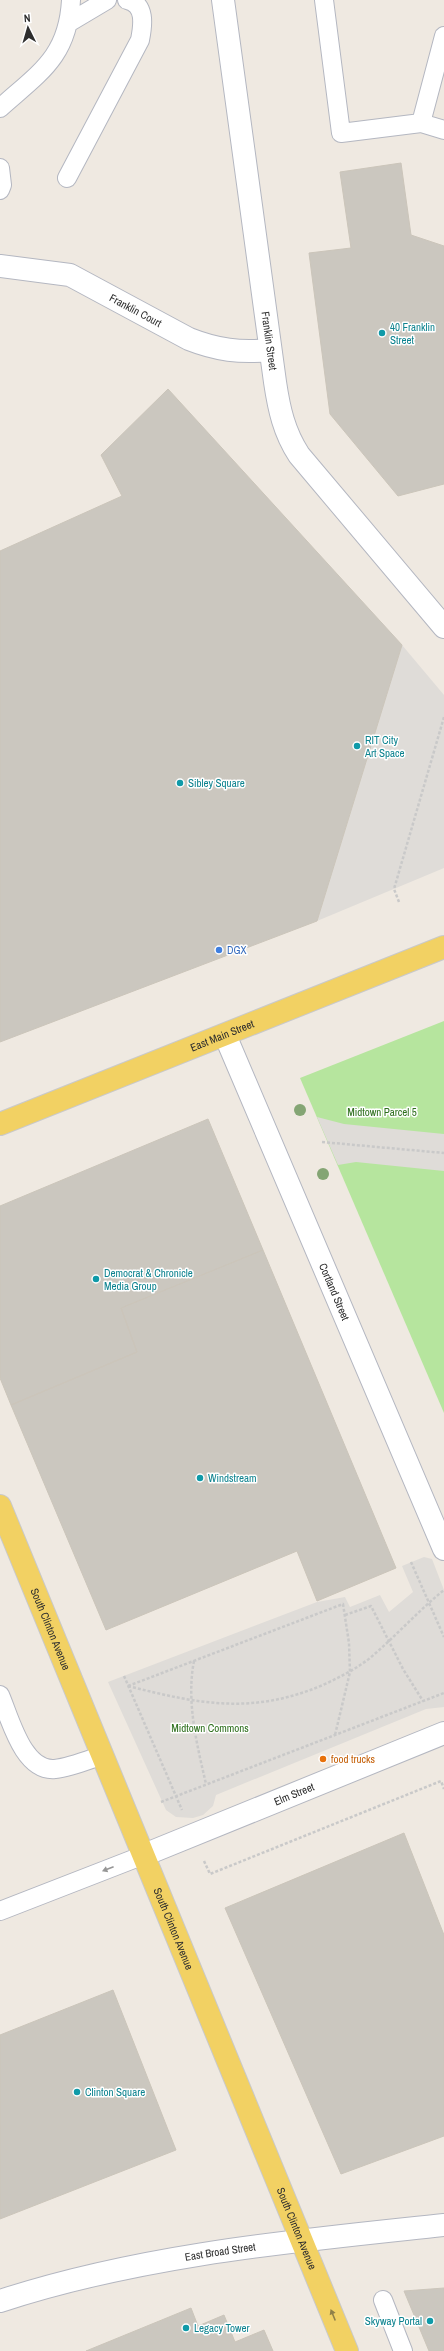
<svg xmlns="http://www.w3.org/2000/svg" width="444" height="2351" viewBox="0 0 444 2351" font-family="'Archivo Narrow',sans-serif">
	<style>
		.green { fill: #b6e59e }
		.plaza { fill: #dfdcd8 }
		.building { fill: #cbc7bf; stroke: #cbc5ba }
		.lines { fill: none; stroke-linecap: round; stroke-linejoin: round }
		.lane-casing { stroke: #b4b7c1; stroke-width: 20 }
		.street-casing { stroke: #b4b7c1; stroke-width: 24 }
		.secondary-casing { stroke: #b4b7c1; stroke-width: 24 }
		.primary-casing { stroke: #c9c9c9; stroke-width: 24 }
		.path { stroke: #c9c9c9; stroke-width: 2.5; stroke-dasharray: 3 2; stroke-linecap: butt }
		.lane { stroke: #fff; stroke-width: 18 }
		.street { stroke: #fff; stroke-width: 22 }
		.secondary { stroke: #fff; stroke-width: 22 }
		.primary { stroke: #f2d163; stroke-width: 22 }
		.tree { fill: #84a574 }
		.oneway { fill: #969696 }
		.oneway2 { fill: #908048 }
		.culture-dot { fill: #0f9aa8; stroke: #fff; stroke-width: 1.5 }
		.shop-dot { fill: #3f7fe0; stroke: #fff; stroke-width: 1.5 }
		.food-dot { fill: #e8710a; stroke: #fff; stroke-width: 1.5 }
		.labels { text-anchor: middle; stroke-width: 3; stroke-linejoin: round; paint-order: stroke }
		.street-label { font-size: 11px; fill: #2e2e2e; stroke: #fff }
		.culture-label { font-size: 11px; fill: #0d838f; stroke: #fff; text-anchor: start }
		.shop-label { font-size: 11px; fill: #366cbe; stroke: #fff; text-anchor: start }
		.park-label { font-size: 11px; fill: #2c6e1b; stroke: #fff }
		.food-label { font-size: 11px; fill: #c56008; stroke: #fff; text-anchor: start }
	</style>
	<rect width="100%" height="100%" fill="#efe9e1"/>
	<!-- green -->
	<path class="green" d="M 444,1021 L 444,1413 L 300,1078 Z"/>
	<!-- plaza -->
	<path class="plaza" d="M 402,645 L 444,695 L 444,868 L 317,921 Z
		M 317,1117 L 344,1124 L 444,1134 L 444,1171 L 356,1162 L 338,1165 Z
		M 424,1557 L 432,1559 L 444,1590 L 444,1707 L 426,1709 L 216,1795 L 213,1806 L 203,1815 L 193,1818 L 176,1817 L 166,1810 L 108,1682 L 317,1602 L 345,1597 L 350,1607 L 380,1595 L 389,1612 L 413,1592 L 402,1566 Z"/>
	<!-- building -->
	<path class="building" d="M 401,163 L 411,235 L 444,246 L 444,484 L 398,496 L 330,414 L 309,253 L 351,248 L 340,172 Z
		M 168,389 L 402,645 L 317,921 L 0,1042 L 0,551 L 122,496 L 101,455 Z
		M 208,1119 L 263,1250 L 121,1308 L 137,1352 L 11,1405 L 0,1378 L 0,1206 Z
		M 263,1250 L 396,1568 L 317,1601 L 297,1551 L 106,1630 L 11,1405 L 137,1352 L 121,1308 Z
		M 404,1833 L 444,1935 L 444,2136 L 341,2174 L 225,1908 Z
		M 113,1990 L 176,2150 L 0,2219 L 0,2035 Z
		M 444,2288 L 444,2351 L 429,2351 L 404,2291 Z
		M 191,2308 L 198,2326 L 224,2315 L 235,2342 L 264,2330 L 273,2351 L 86,2351 Z"/>
	<g class="lines">
		<!-- lane casing -->
		<g class="lane-casing">
			<path id="lane" d="M 324,0 L 341,133 L 421,123 L 444,130
				M 70,22 L 107,0
				M 0,108 C 39,73 68,57 71,0
				M 421,123 L 444,36
				M 0,168 L 2,185 L 0,190
				M 67,178 L 140,40 C 143,25 146,4 127,0
				M 0,1695 C 10,1718 23,1772 55,1769 C 71,1767 88,1760 103,1755
				M 0,1911 L 144,1855
				M 383,2300 L 403,2351"/>
		</g>
		<!-- street casing -->
		<g class="street-casing">
			<g id="street">
				<path id="s1" d="M 0,266 L 70,275 L 189,339 C 217,350 240,353 270,350"/>
				<path id="s2" d="M 225,1035 L 444,1549"/>
				<path id="s3" d="M 144,1855 L 444,1733"/>
			</g>
		</g>
		<!-- secondary casing -->
		<g class="secondary-casing">
			<g id="secondary">
				<path id="s4" d="M 223,0 L 275,382 C 279,409 284,432 299,455 L 444,627"/>
				<path id="s5" d="M 0,2301 C 144,2254 295,2241 444,2225"/>
			</g>
		</g>
		<!-- primary casing -->
		<g class="primary-casing">
			<g id="primary">
				<path id="s6" d="M 0,1124 L 444,947"/>
				<path id="s7" d="M 0,1506 L 347,2351"/>
			</g>
		</g>
		<!-- path -->
		<path class="path" d="M 399,902 L 394,889 L 444,717
			M 322,1142 L 444,1153
			M 411,1562 L 444,1637
			M 345,1615 L 371,1606 L 403,1669 L 423,1701
			M 194,1661 C 186,1701 197,1745 206,1784
			M 124,1676 L 182,1810
			M 128,1686 L 343,1604 L 349,1643 L 350,1672 L 335,1735
			M 128,1686 C 199,1704 252,1715 323,1685 C 340,1677 356,1669 370,1658 C 396,1636 418,1611 444,1590
			M 161,1802 L 444,1693
			M 204,1861 L 210,1874 L 441,1781 L 444,1789"/>
		<!-- lane -->
		<use href="#lane" class="lane"/>
		<!-- street -->
		<use href="#street" class="street"/>
		<!-- secondary -->
		<use href="#secondary" class="secondary"/>
		<!-- primary -->
		<use href="#primary" class="primary"/>
	</g>
	<!-- trees -->
	<g class="tree">
		<circle cx="300" cy="1110" r="6"/>
		<circle cx="323" cy="1174" r="6"/>
	</g>
	<!-- one-way arrows -->
	<defs><path id="oneway-solid" d="M-6-.8H1V-3.2L6.5 0L1 3.2V.8H-6Z"/></defs>
	<use class="oneway" href="#oneway-solid" transform="translate(108 1869) rotate(159)"/>
	<use class="oneway2" href="#oneway-solid" transform="translate(333 2315) rotate(-112)"/>
	<!-- markers -->
	<g class="culture-dot">
		<circle cx="382" cy="333" r="4"/>
		<circle cx="357" cy="746" r="4"/>
		<circle cx="180" cy="783" r="4"/>
		<circle cx="96" cy="1279" r="4"/>
		<circle cx="200" cy="1478" r="4"/>
		<circle cx="77" cy="2092" r="4"/>
		<circle cx="430" cy="2321" r="4"/>
		<circle cx="186" cy="2328" r="4"/>
	</g>
	<circle class="shop-dot" cx="219" cy="950" r="4"/>
	<circle class="food-dot" cx="323" cy="1759" r="4"/>
	<g class="labels">
		<!-- street labels -->
		<g class="street-label">
			<text dy="4" stroke="none"><textPath href="#s1" startOffset="145">Franklin Court</textPath></text>
			<text dy="4" stroke="none"><textPath href="#s4" startOffset="344">Franklin Street</textPath></text>
			<text dy="4" stroke="none"><textPath href="#s6" startOffset="239">East Main Street</textPath></text>
			<text dy="4" stroke="none"><textPath href="#s2" startOffset="279">Cortland Street</textPath></text>
			<text dy="4" stroke="none"><textPath href="#s7" startOffset="133">South Clinton Avenue</textPath></text>
			<text dy="4" stroke="none"><textPath href="#s3" startOffset="162">Elm Street</textPath></text>
			<text dy="4" stroke="none"><textPath href="#s7" startOffset="457">South Clinton Avenue</textPath></text>
			<text dy="4" stroke="none"><textPath href="#s7" startOffset="781">South Clinton Avenue</textPath></text>
			<text dy="4" stroke="none"><textPath href="#s5" startOffset="226">East Broad Street</textPath></text>
		</g>
		<!-- culture labels -->
		<g class="culture-label">
			<text x="390" y="331">40 Franklin<tspan x="390" dy="13">Street</tspan></text>
			<text x="365" y="744">RIT City<tspan x="365" dy="13">Art Space</tspan></text>
			<text x="188" y="787">Sibley Square</text>
			<text x="104" y="1277">Democrat &amp; Chronicle<tspan x="104" dy="13">Media Group</tspan></text>
			<text x="208" y="1482">Windstream</text>
			<text x="85" y="2096">Clinton Square</text>
			<text x="422" y="2325" text-anchor="end">Skyway Portal</text>
			<text x="194" y="2332">Legacy Tower</text>
		</g>
		<!-- shop labels -->
		<g class="shop-label">
			<text x="227" y="954">DGX</text>
		</g>
		<!-- park labels -->
		<g class="park-label">
			<text x="382" y="1116">Midtown Parcel 5</text>
			<text x="210" y="1732">Midtown Commons</text>
		</g>
		<!-- food labels -->
		<g class="food-label">
			<text x="331" y="1763">food trucks</text>
		</g>
	</g>
	<!-- north arrow -->
	<g transform="translate(28 28) rotate(355)" stroke="#ffffff" stroke-width="3" paint-order="stroke">
	<path d="M0-3L7 15L0 10L-7 15Z" fill="#2e2e2e"/>
	<text y="-6" font-size="11" font-weight="bold" text-anchor="middle" fill="#2e2e2e">N</text>
	</g>
</svg>
